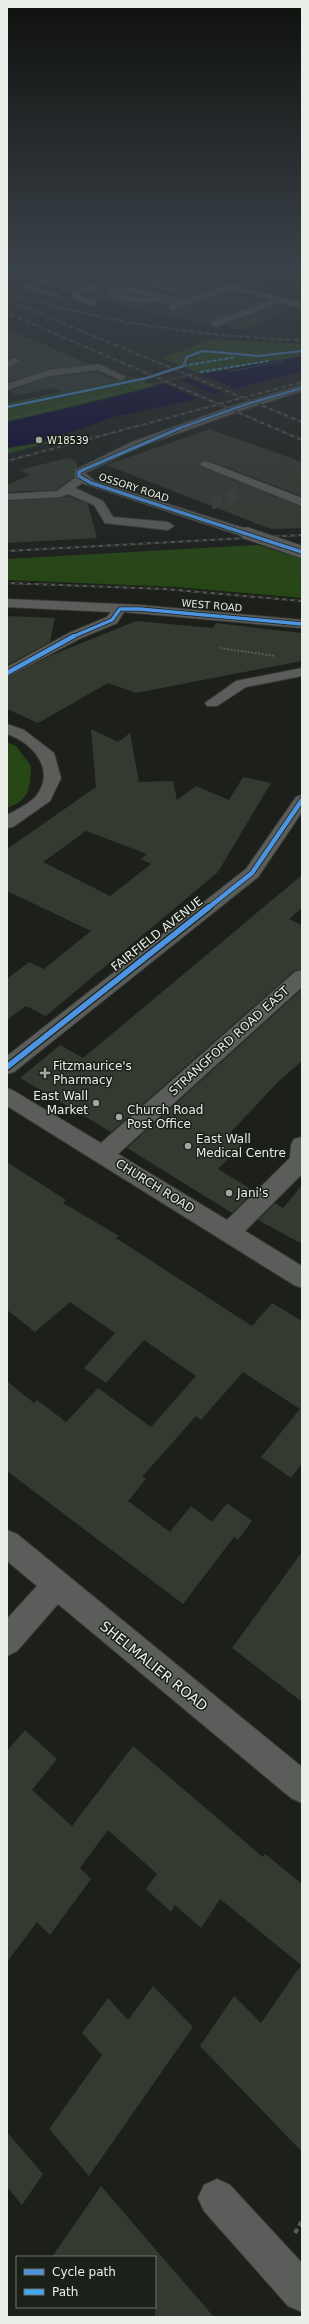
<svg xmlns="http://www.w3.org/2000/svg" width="309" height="2324" viewBox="0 0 309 2324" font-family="'DejaVu Sans',sans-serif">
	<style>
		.green { fill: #264615 }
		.water { fill: #090333 }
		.pier { fill: #1c1f1a }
		.building { fill: #343a30; fill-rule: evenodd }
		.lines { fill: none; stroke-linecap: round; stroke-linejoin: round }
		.minor-tunnel { stroke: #3b3e39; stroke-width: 12; stroke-dasharray: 12 6; stroke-linecap: butt }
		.minor-casing { stroke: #373a37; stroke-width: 2 }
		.major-casing { stroke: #373a37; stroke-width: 2 }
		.path-far2 { stroke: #5a5c5a; stroke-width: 1; stroke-dasharray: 1.5 1; stroke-linecap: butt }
		.path-far1 { stroke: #5a5c5a; stroke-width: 2; stroke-dasharray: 2 1.5; stroke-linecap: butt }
		.path { stroke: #5a5c5a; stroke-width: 4; stroke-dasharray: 5 3; stroke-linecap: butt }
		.minor { fill: #5b5d5a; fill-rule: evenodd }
		.major { fill: #585b5b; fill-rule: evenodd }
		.rail-casing { stroke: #565855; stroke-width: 2 }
		.rail { stroke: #1b2019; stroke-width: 1.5; stroke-dasharray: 4; stroke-linecap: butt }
		.minor-bridge-casing { stroke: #373a37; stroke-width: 13; stroke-linecap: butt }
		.minor-bridge { stroke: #5b5d5a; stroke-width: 12 }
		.quiet { stroke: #3fa9f5; stroke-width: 2; stroke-dasharray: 4 2; stroke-linecap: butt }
		.cycleway-far3-casing { stroke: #1b2019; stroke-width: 3.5 }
		.cycleway-far2-casing { stroke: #1b2019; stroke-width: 5 }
		.cycleway-far1-casing { stroke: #1b2019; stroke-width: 6 }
		.cycleway-casing { stroke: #1b2019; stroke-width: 8 }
		.cycleway-far3 { stroke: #4d94e3; stroke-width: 2.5 }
		.cycleway-far2 { stroke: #4d94e3; stroke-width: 3.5 }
		.cycleway-far1 { stroke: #4d94e3; stroke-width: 4.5 }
		.cycleway { stroke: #4d94e3; stroke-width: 5.5 }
		.poi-dot { fill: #a2a6a0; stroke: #1b2019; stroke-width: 1.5 }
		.labels { text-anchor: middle; stroke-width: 3; stroke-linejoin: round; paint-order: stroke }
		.far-poi-label { font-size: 10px; fill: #eaeee8; stroke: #1b2019; text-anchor: start }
		.far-street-label { font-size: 10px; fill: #eaeee8; stroke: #1b2019 }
		.street-label { font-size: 12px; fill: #eaeee8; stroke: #1b2019 }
		.poi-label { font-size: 12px; fill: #eaeee8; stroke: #1b2019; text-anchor: start }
		.near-street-label { font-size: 14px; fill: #eaeee8; stroke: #1b2019 }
	</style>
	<rect width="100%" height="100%" fill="#1c1f1a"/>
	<!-- green -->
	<path class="green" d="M 214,270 L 262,271 L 241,279 L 209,271 Z
		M 212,340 L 302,344 L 302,356 L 203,374 L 162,358 Z
		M 134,377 L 156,386 L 7,422 L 7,403 Z
		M 67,438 L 7,454 L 7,448 Z
		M 258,545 L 302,559 L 302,598 L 177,587 L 7,580 L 7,559 Z
		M 7,742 L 16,746 L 31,766 C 30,788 30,800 7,808 Z"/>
	<!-- water -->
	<path class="water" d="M 302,356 L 302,371 L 189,401 L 114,417 L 62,435 L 57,434 L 46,438 L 47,441 L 7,448 L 7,422 L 82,405 L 203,374 Z"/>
	<!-- pier -->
	<path class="pier" d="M 198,373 L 238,390 L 223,393 L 184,377 Z
		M 177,378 L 216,395 L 201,400 L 161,382 Z"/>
	<!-- building -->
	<path class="building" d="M 33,270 L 71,270 L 39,280 L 32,278 Z
		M 87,270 L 134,270 L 74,290 L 72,294 L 41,286 Z
		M 169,270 L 201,270 L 242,279 L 186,297 L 131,286 L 114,286 L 106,293 L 122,302 L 168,305 L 167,308 L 172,311 L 231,292 L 264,301 L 211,321 L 208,325 L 82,296 L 150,271 L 166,276 L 150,282 L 150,288 L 174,294 L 178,290 L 177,287 L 167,284 L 185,274 Z
		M 256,282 L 276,286 L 261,291 L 244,287 Z
		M 280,305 L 288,307 L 284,308 L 290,310 L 241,330 L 223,326 Z
		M 7,329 L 85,362 L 87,364 L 48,369 L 7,382 L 7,369 L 21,361 L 14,357 L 7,359 Z
		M 97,372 L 116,381 L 60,392 L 54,388 L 17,395 L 10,391 L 49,377 Z
		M 210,429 L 302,462 L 302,496 L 207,460 L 198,464 L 201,467 L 302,507 L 302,528 L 271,529 L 106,465 Z
		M 67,458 L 76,461 L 77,467 L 74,470 L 74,477 L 56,490 L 7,492 L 7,485 L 30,475 L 19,470 Z
		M 68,496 L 88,504 L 97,538 L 7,543 L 7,501 L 60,498 Z
		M 7,616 L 55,618 L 50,642 L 7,665 Z
		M 136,621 L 213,628 L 216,623 L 302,633 L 302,661 L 136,693 L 108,683 L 38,723 L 7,709 L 7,678 L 52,655 Z
		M 91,729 L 118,742 L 130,733 L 139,782 L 173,781 L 177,800 L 196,786 L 229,800 L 243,777 L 271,783 L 218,872 L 46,1016 L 26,1006 L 7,1020 L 7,979 L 29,962 L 44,969 L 91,931 L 7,891 L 7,849 L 96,787 ZM 86,831 L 147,854 L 141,859 L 151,864 L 110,896 L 43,862 Z
		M 302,875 L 302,908 L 289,919 L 302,925 L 302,969 L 294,971 L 111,1132 L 20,1078 L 60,1045 L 83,1058 Z
		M 302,989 L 302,1061 L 278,1082 L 231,1132 L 246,1141 L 218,1169 L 254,1191 L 232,1213 L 127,1148 Z
		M 7,1162 L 66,1200 L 63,1203 L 119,1236 L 116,1238 L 252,1326 L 272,1303 L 302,1321 L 302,1463 L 291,1478 L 261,1457 L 300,1409 L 243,1372 L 201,1420 L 196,1416 L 142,1477 L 146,1479 L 128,1501 L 170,1532 L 191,1506 L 212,1522 L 227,1503 L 252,1521 L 238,1540 L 234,1537 L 183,1604 L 7,1471 L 7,1381 L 34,1403 L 37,1400 L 66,1422 L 98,1388 L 151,1427 L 196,1376 L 144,1340 L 106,1383 L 84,1368 L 115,1333 L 70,1302 L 35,1332 L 7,1310 Z
		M 302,1185 L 302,1244 L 258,1220 L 275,1203 L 283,1208 Z
		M 302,1552 L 302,1702 L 232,1648 Z
		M 25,1730 L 57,1759 L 32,1790 L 72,1826 L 133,1746 L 263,1857 L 265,1854 L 302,1884 L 302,2152 L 200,2046 L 234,1996 L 261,2023 L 301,1965 L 220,1899 L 201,1928 L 175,1905 L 171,1912 L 146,1889 L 157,1874 L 108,1830 L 80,1868 L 91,1879 L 50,1935 L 37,1922 L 7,1962 L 7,1751 Z
		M 153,1986 L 193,2027 L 89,2176 L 49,2129 L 102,2055 L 82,2033 L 108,1998 L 128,2020 Z
		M 7,2132 L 43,2174 L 22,2205 L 7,2187 Z
		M 101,2186 L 156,2250 L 214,2317 L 155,2317 L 155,2257 L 52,2257 Z"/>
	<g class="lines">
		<!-- minor-tunnel -->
		<path class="minor-tunnel" d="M 211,504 L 237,494"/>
		<!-- minor casing -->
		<g class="minor-casing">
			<path id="minor" d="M 75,270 L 86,270 L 33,287 L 59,294 L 59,298 L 20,287 Z
				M 138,270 L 149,270 L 81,294 L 81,297 L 96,301 L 96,305 L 90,305 L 72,298 L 74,291 Z
				M 150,270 L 165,270 L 184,275 L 162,285 L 176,288 L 177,290 L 173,293 L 151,287 L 151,283 L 171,276 Z
				M 274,270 L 285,270 L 239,287 L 302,303 L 302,309 L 280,303 L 215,327 L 212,326 L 212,322 L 271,300 L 231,290 L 172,310 L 168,307 L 172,304 C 154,299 123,308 108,293 L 114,287 L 131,287 L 186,299 ZM 119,293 L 131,293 L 153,297 L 136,297 Z
				M 15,358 L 20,361 L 7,368 L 7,361 Z
				M 98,364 L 126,377 L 121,380 L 97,370 L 49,376 L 7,390 L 7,384 L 48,370 Z
				M 302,385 L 302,391 L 240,411 L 140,447 L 85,473 L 95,481 L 250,530 L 252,533 L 250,536 L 242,536 L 82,483 L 75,488 L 103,501 L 113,517 L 168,522 L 174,526 L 168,530 L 105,523 L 94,505 L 68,494 L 60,497 L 7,500 L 7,494 L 57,491 L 75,478 L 75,470 L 132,442 L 232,406 Z
				M 206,461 L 302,498 L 302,506 L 202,466 L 200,464 L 202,462 Z
				M 7,599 L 140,605 L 302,620 L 302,628 L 124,612 L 117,623 L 79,639 L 7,677 L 7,667 L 69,633 L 107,617 L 111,612 L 7,607 Z
				M 302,668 L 302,676 L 246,687 L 217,706 L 207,706 L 205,703 L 236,681 Z
				M 7,724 L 24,730 L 54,753 L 61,778 L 50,801 L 13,827 L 7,828 L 7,815 C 16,810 31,803 37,795 C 56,769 32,742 7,734 Z
				M 302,795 L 302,812 L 258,877 L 14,1072 L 7,1074 L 7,1056 L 246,869 L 296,797 Z
				M 302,970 L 302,987 L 118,1154 L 227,1220 L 290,1158 L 291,1145 L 294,1139 L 302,1137 L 302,1174 L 245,1231 L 302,1266 L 302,1288 L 294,1285 L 7,1106 L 7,1088 L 14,1091 L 101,1143 L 295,972 Z
				M 7,1530 L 17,1534 L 302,1767 L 302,1803 L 291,1798 L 58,1604 L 17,1651 L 7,1656 L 7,1619 L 37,1586 L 7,1561 Z
				M 217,2179 L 230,2185 L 302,2263 L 302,2312 L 288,2306 L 204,2211 L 198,2198 L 204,2185 Z"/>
		</g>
		<!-- major casing -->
		<g class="major-casing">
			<path id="major" d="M 289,270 L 302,270 L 302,274 L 290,272 Z"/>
		</g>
		<!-- path-far2 -->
		<path class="path-far2" d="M 183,366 L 199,372
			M 227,368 L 231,371 L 284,361
			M 141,384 L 147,378
			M 138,386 L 150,385 L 200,372
			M 7,419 L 112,394"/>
		<!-- path-far1 -->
		<path class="path-far1" d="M 220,648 L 275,656"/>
		<!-- path -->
		<path class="path" d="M 295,2233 L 302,2221"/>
		<!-- minor -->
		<use href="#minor" class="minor"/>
		<!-- major -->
		<use href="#major" class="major"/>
		<!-- rail casing -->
		<g class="rail-casing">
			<path id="rail" d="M 7,293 C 104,323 201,337 302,340
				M 7,300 L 302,422
				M 7,313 L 302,440
				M 7,461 L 302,382
				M 7,551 L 302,535
				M 7,583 L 165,589 L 302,601"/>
		</g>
		<!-- rail -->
		<use href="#rail" class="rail"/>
		<!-- minor-bridge casing -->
		<g class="minor-bridge-casing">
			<path id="minor-bridge" d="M 246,533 L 302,552"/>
		</g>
		<!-- minor-bridge -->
		<use href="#minor-bridge" class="minor-bridge"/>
		<!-- quiet -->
		<path class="quiet" d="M 183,366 L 236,357
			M 200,372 L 268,361"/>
		<!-- cycleway-far3 casing -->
		<g class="cycleway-far3-casing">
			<path id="cycleway-far3" d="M 7,407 L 147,378 L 183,366 L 187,357 L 203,351 L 258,356 L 302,351
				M 177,429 L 247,404 L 302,388"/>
		</g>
		<!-- cycleway-far2 casing -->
		<g class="cycleway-far2-casing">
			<path id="cycleway-far2" d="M 180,428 L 85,469 L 79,472 L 79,476 L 91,483 L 302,552
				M 72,637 L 112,620 L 120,609 L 140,609 L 302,624"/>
		</g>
		<!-- cycleway-far1 casing -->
		<g class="cycleway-far1-casing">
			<path id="cycleway-far1" d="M 7,673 L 74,636
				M 208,908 L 252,873 L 302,800"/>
		</g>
		<!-- cycleway casing -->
		<g class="cycleway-casing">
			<path id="cycleway" d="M 7,1067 L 209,907"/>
		</g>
		<!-- cycleway-far3 -->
		<use href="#cycleway-far3" class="cycleway-far3"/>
		<!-- cycleway-far2 -->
		<use href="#cycleway-far2" class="cycleway-far2"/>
		<!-- cycleway-far1 -->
		<use href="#cycleway-far1" class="cycleway-far1"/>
		<!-- cycleway -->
		<use href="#cycleway" class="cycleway"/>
	</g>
	<!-- sky -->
	<linearGradient id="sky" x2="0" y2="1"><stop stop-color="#0f110e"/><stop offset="0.45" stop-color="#3a4249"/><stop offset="1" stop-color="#3a4249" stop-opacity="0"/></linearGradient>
	<rect width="309" height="595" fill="url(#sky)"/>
	<!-- markers -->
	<g class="poi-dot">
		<circle cx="39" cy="440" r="4"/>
		<path d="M43 1067h4v4h4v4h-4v4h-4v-4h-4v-4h4z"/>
		<circle cx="96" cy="1103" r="4"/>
		<circle cx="119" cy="1117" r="4"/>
		<circle cx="188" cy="1146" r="4"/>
		<circle cx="229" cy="1193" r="4"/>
	</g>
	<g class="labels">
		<!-- far-poi labels -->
		<g class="far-poi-label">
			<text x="47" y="444">W18539</text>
		</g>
		<!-- far-street labels -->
		<g class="far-street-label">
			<text transform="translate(134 487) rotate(18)" y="4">OSSORY ROAD</text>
			<text transform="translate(212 605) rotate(5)" y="4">WEST ROAD</text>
		</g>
		<!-- street labels -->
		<g class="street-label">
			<text transform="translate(157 934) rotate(-38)" y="4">FAIRFIELD AVENUE</text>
			<text transform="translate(229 1041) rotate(-42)" y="4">STRANGFORD ROAD EAST</text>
			<text transform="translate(155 1186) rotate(32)" y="4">CHURCH ROAD</text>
		</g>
		<!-- poi labels -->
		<g class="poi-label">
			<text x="53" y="1070">Fitzmaurice's<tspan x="53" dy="14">Pharmacy</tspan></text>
			<text x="88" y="1100" text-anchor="end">East Wall<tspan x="88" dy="14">Market</tspan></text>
			<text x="127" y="1114">Church Road<tspan x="127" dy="14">Post Office</tspan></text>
			<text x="196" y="1143">East Wall<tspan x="196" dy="14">Medical Centre</tspan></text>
			<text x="237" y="1197">Jani's</text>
		</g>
		<!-- near-street labels -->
		<g class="near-street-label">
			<text transform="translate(154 1666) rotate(39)" y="5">SHELMALIER ROAD</text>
		</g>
	</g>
	<!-- border -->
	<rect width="309" height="2324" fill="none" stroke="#eaeee8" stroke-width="16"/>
	<!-- legend -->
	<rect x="16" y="2256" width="140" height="52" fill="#1b2019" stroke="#6e726c"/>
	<rect x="24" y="2269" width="20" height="6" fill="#4d94e3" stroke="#6e726c"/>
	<text x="52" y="2276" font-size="12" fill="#eaeee8">Cycle path</text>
	<rect x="24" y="2289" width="20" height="6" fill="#3fa9f5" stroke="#6e726c"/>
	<text x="52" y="2296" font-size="12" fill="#eaeee8">Path</text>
</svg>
